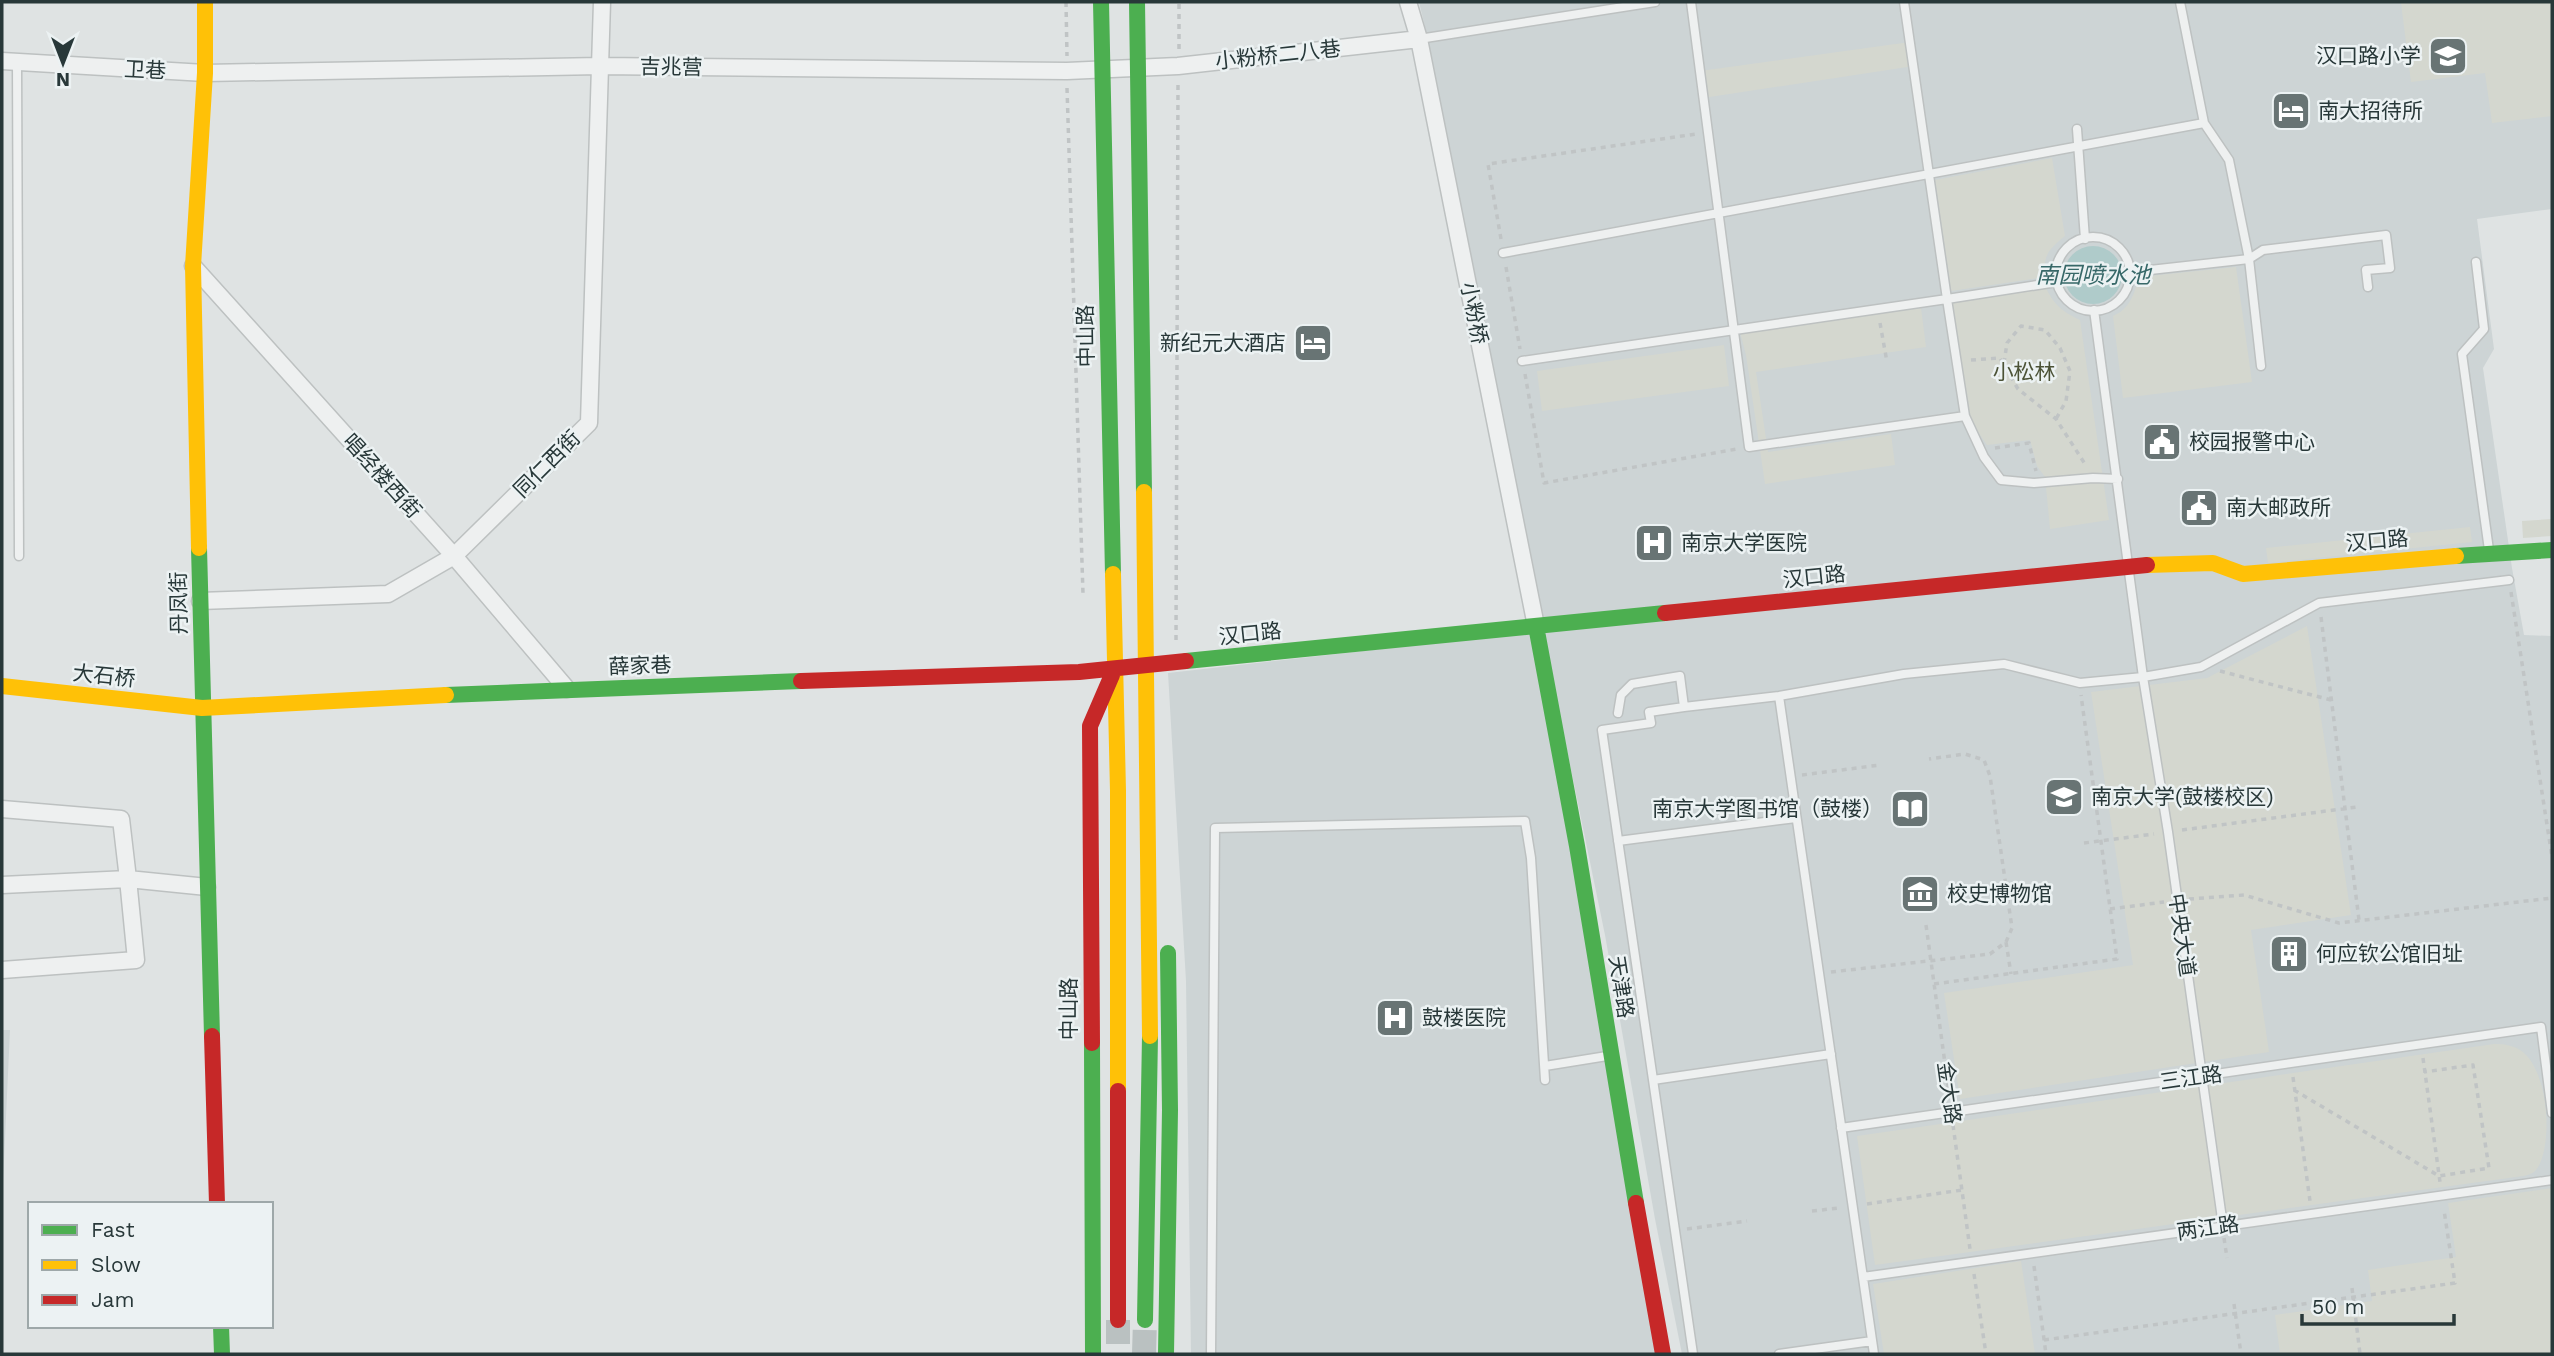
<svg xmlns="http://www.w3.org/2000/svg" width="2554" height="1356" viewBox="0 0 2554 1356" font-family="'Work Sans','Noto Sans SC',sans-serif">
	<style>
		.built { fill: #cdd4d5 }
		.green { fill: #d4d7cf }
		.water { fill: #afcbca }
		.lines { fill: none; stroke-linecap: round; stroke-linejoin: round }
		.primary-tunnel { stroke: #bac1c1; stroke-width: 24; stroke-dasharray: 24 12; stroke-linecap: butt }
		.lane-casing { stroke: #bdc1c1; stroke-width: 11 }
		.street-casing { stroke: #bdc1c1; stroke-width: 19 }
		.path { stroke: #c0c4c5; stroke-width: 3.5; stroke-dasharray: 5 5; stroke-linecap: butt }
		.lane { stroke: #eef0f0; stroke-width: 8 }
		.street { stroke: #eef0f0; stroke-width: 16 }
		.fast { stroke: #4caf50; stroke-width: 16 }
		.slow { stroke: #ffc107; stroke-width: 16 }
		.jam { stroke: #c62828; stroke-width: 16 }
		.labels { text-anchor: middle; stroke-width: 5; stroke-linejoin: round; paint-order: stroke }
		.street-label { font-size: 21px; fill: #283839; stroke: #ecf2f3 }
		.poi-label { font-size: 21px; fill: #283839; stroke: #ecf2f3; text-anchor: start }
		.park-label { font-size: 21px; fill: #4c5337; stroke: #ecf2f3 }
		.water-label { font-size: 23px; font-style: italic; fill: #376868; stroke: #ecf2f3 }
	</style>
	<rect width="100%" height="100%" fill="#dfe3e3"/>
	<!-- built -->
	<path class="built" d="M 1419,2 L 2552,2 L 2552,209 L 2477,219 L 2494,349 L 2483,368 L 2512,568 L 2524,635 L 2552,636 L 2552,1354 L 1682,1354 L 1655,1219 L 1605,935 L 1524,541 L 1428,39 Z
		M 1533,632 L 1663,1354 L 1191,1354 L 1186,981 L 1168,673 Z
		M 2,1030 L 10,1030 L 2,1204 Z"/>
	<!-- green -->
	<path class="green" d="M 2408,2 L 2552,2 L 2552,116 L 2492,123 L 2485,73 L 2411,82 L 2401,3 Z
		M 1910,42 L 1914,66 L 1703,98 L 1700,71 Z
		M 2052,158 L 2065,236 C 2048,250 2043,255 2045,277 L 1951,291 L 1935,180 Z
		M 2236,267 L 2252,382 L 2123,398 L 2113,316 C 2130,309 2134,294 2139,277 Z
		M 2046,288 C 2054,305 2063,312 2080,320 L 2109,520 L 2050,529 L 2045,477 L 2037,466 L 2030,440 L 1987,445 L 1967,416 L 1951,302 Z
		M 1921,308 L 1926,347 L 1756,372 L 1768,452 L 1891,434 L 1895,465 L 1765,484 L 1746,355 L 1740,332 Z
		M 1724,345 L 1729,386 L 1542,411 L 1537,371 Z
		M 2552,519 L 2552,536 L 2523,538 L 2522,521 Z
		M 2470,527 L 2472,542 L 2268,563 L 2266,548 Z
		M 2307,626 L 2351,915 L 2251,930 L 2269,1052 L 1960,1099 L 1944,993 L 2133,965 L 2091,692 L 2207,678 Z
		M 2494,1044 C 2504,1044 2512,1045 2520,1050 C 2549,1068 2554,1147 2536,1170 C 2532,1175 2523,1176 2516,1177 L 1875,1265 L 1857,1136 Z
		M 2552,1188 L 2552,1353 L 2280,1354 L 2275,1315 L 2372,1301 L 2368,1270 L 2456,1257 L 2448,1203 Z
		M 2021,1261 L 2035,1354 L 1884,1354 L 1873,1284 Z"/>
	<!-- water -->
	<path class="water" d="M2064 275a29 29 0 1 1 58 0a29 29 0 1 1-58 0Z"/>
	<g class="lines">
		<!-- primary-tunnel -->
		<path class="primary-tunnel" d="M 1118,1320 L 1118,1354
			M 1144,1354 L 1145,1320"/>
		<!-- lane casing -->
		<g class="lane-casing">
			<path id="lane" d="M 1691,2 L 1749,447 L 1965,416
				M 1904,2 L 1947,299 L 2057,282
				M 2180,2 L 2204,123 L 2229,160 L 2249,259 L 2261,366
				M 1419,39 L 1655,2
				M 17,62 L 19,556
				M 2077,129 L 2085,239
				M2056 274a37 37 0 1 1 74 0a37 37 0 1 1-74 0Z
				M 1503,253 L 2204,123
				M 2476,262 L 2484,329 L 2462,354 L 2489,550
				M 2132,272 L 2249,259 L 2263,250 L 2386,235 L 2390,268 L 2366,270 L 2368,287
				M 2094,310 L 2143,677 L 2168,832 L 2223,1226
				M 1522,361 L 1947,299 L 1965,416 L 1984,457 L 2001,480 L 2034,483 L 2093,478 L 2118,479
				M 1779,696 L 1874,1354
				M 1684,707 L 1649,712 L 1651,723 L 1602,730 L 1693,1354
				M 1618,713 L 1621,695 L 1632,684 L 1680,676 L 1684,707 L 1779,696 L 1904,674 L 2004,664 L 2080,683 L 2143,677 L 2201,667 L 2319,603 L 2509,580
				M 1618,841 L 1796,818
				M 1545,1066 L 1607,1056
				M 1653,1080 L 1831,1054
				M 1841,1128 L 2541,1027 L 2552,1113
				M 1863,1277 L 2552,1180
				M 1211,1354 L 1215,828 L 1525,821 L 1531,858 L 1545,1080
				M 1779,1354 L 1872,1341"/>
		</g>
		<!-- street casing -->
		<g class="street-casing">
			<path id="street" d="M 1408,2 L 1419,39 L 1536,626
				M 2,61 L 205,73 L 600,66 L 1067,71 L 1178,66 L 1419,39
				M 193,266 L 454,556 L 567,689
				M 200,601 L 388,594 L 454,556 L 589,423 L 602,2
				M 2,809 L 121,819 L 128,879 L 207,887
				M 2,885 L 128,879 L 136,960 L 2,970"/>
		</g>
		<!-- path -->
		<path class="path" d="M 1066,2 L 1067,56
			M 1179,49 L 1179,2
			M 1067,88 L 1083,594
			M 1501,239 L 1488,164 L 1696,134
			M 1506,267 L 1520,349
			M 1880,323 L 1887,362
			M 1971,360 L 2000,358 L 2018,389 L 2056,419 L 2085,464
			M 2004,363 L 2007,343 L 2021,326 L 2045,330 L 2060,348 L 2070,371 L 2066,401 L 2056,419
			M 1525,374 L 1544,483 L 1737,449
			M 1995,448 L 2029,443 L 2036,471
			M 2511,592 L 2552,857
			M 2321,617 L 2359,920
			M 1176,640 L 1178,84
			M 2220,671 L 2331,700
			M 1802,775 L 1880,765
			M 2182,830 L 2357,807
			M 2084,843 L 2154,834
			M 2189,899 L 2244,895 L 2339,923 L 2552,898
			M 2110,909 L 2164,902
			M 1926,925 L 1950,1100
			M 2006,942 L 2011,974
			M 1831,972 L 1990,954 L 2006,942 L 2012,928 L 1990,776 L 1984,760 L 1965,754 L 1929,759
			M 1934,984 L 2117,959 L 2081,695
			M 2423,1058 L 2440,1182
			M 2293,1077 L 2310,1201
			M 2294,1090 L 2439,1176 L 2489,1168 L 2473,1065 L 2424,1072
			M 1953,1125 L 1970,1249
			M 1867,1204 L 1962,1190
			M 1812,1211 L 1839,1208
			M 1687,1229 L 1747,1221
			M 2224,1238 L 2227,1258
			M 2034,1266 L 2046,1354
			M 1974,1274 L 1986,1354
			M 2352,1288 L 2360,1354
			M 2234,1304 L 2241,1354
			M 2044,1340 L 2455,1283 L 2444,1210"/>
		<!-- lane -->
		<use href="#lane" class="lane"/>
		<!-- street -->
		<use href="#street" class="street"/>
		<!-- fast -->
		<path class="fast" d="M 1101,2 L 1113,574
			M 1137,2 L 1144,492
			M 199,548 L 212,1036
			M 2456,556 L 2552,550
			M 1536,626 L 1577,846 L 1636,1203
			M 1186,661 L 1665,613
			M 446,695 L 801,681
			M 1092,1043 L 1093,1354
			M 1145,1320 L 1150,1036
			M 221,1326 L 222,1354
			M 1166,1354 L 1170,1110 L 1168,953"/>
		<!-- slow -->
		<path class="slow" d="M 1144,492 L 1150,1036
			M 199,548 L 193,266 L 205,73 L 205,2
			M 2147,565 L 2213,563 L 2243,574 L 2456,556
			M 1113,574 L 1118,791 L 1118,1091
			M 2,686 L 202,708 L 446,695"/>
		<!-- jam -->
		<path class="jam" d="M 1665,613 L 2147,565
			M 801,681 L 1079,672 L 1186,661
			M 212,1036 L 217,1204
			M 1092,1043 L 1090,726 L 1112,675
			M 1118,1091 L 1118,1320
			M 1636,1203 L 1663,1354"/>
	</g>
	<!-- icons -->
	<defs>
		<g id="school-square" transform="scale(2.0125)"><rect x="-9" y="-9" width="18" height="18" rx="4" fill="#687474" stroke="#ecf2f3"/><path d="M0-5L7-2L0 1L-7-2ZM-4 1L0 2.5L4 1V4Q0 6-4 4Z" fill="#fff"/></g>
		<g id="hotel-square" transform="scale(2.0125)"><rect x="-9" y="-9" width="18" height="18" rx="4" fill="#687474" stroke="#ecf2f3"/><path d="M-6-4.5h1.5V1H6V5H4.5V3h-9V5H-6ZM-4 0a1.8 1.8 0 1 1 3.6 0ZM.5 0V-2.5h3Q6-2.5 6 0Z" fill="#fff"/></g>
		<g id="civic-square" transform="scale(2.0125)"><rect x="-9" y="-9" width="18" height="18" rx="4" fill="#687474" stroke="#ecf2f3"/><path d="M-.6-6.5H3V-4.5H.6V-3L4-1V1h2V6H-6V1h2V-1L-.6-3ZM-1.2 2.5V6h2.4V2.5Z" fill="#fff"/></g>
		<g id="hospital-square" transform="scale(2.0125)"><rect x="-9" y="-9" width="18" height="18" rx="4" fill="#687474" stroke="#ecf2f3"/><path d="M-5-5h3v3.5h4V-5h3V5h-3V1.5h-4V5h-3Z" fill="#fff"/></g>
		<g id="university-square" transform="scale(2.0125)"><rect x="-9" y="-9" width="18" height="18" rx="4" fill="#687474" stroke="#ecf2f3"/><path d="M0-5L7-2L0 1L-7-2ZM-4 1L0 2.5L4 1V4Q0 6-4 4Z" fill="#fff"/></g>
		<g id="library-square" transform="scale(2.0125)"><rect x="-9" y="-9" width="18" height="18" rx="4" fill="#687474" stroke="#ecf2f3"/><path d="M-6-4Q-3-5.5-.7-3.5V5Q-3 3-6 4ZM6-4Q3-5.5 .7-3.5V5Q3 3 6 4Z" fill="#fff"/></g>
		<g id="museum-square" transform="scale(2.0125)"><rect x="-9" y="-9" width="18" height="18" rx="4" fill="#687474" stroke="#ecf2f3"/><path d="M0-6L6-3V-2H-6V-3ZM-5-1h2V3h-2ZM-1-1h2V3h-2ZM3-1h2V3H3ZM-6 4H6V6H-6Z" fill="#fff"/></g>
		<g id="building-square" transform="scale(2.0125)"><rect x="-9" y="-9" width="18" height="18" rx="4" fill="#687474" stroke="#ecf2f3"/><path d="M-4-6H4V6H1V3H-1V6H-4ZM-2.5-4.3h1.7v1.8h-1.7ZM.8-4.3h1.7v1.8H.8ZM-2.5-1h1.7V.8h-1.7ZM.8-1h1.7V.8H.8Z" fill="#fff"/></g>
	</defs>
	<g fill-rule="evenodd">
		<use href="#school-square" x="2448" y="56"/>
		<use href="#hotel-square" x="2291" y="111"/>
		<use href="#hotel-square" x="1313" y="343"/>
		<use href="#civic-square" x="2162" y="442"/>
		<use href="#civic-square" x="2199" y="508"/>
		<use href="#hospital-square" x="1654" y="543"/>
		<use href="#university-square" x="2064" y="797"/>
		<use href="#library-square" x="1910" y="809"/>
		<use href="#museum-square" x="1920" y="894"/>
		<use href="#building-square" x="2289" y="954"/>
		<use href="#hospital-square" x="1395" y="1018"/>
	</g>
	<g class="labels">
		<!-- street labels -->
		<g class="street-label">
			<text transform="translate(1278 55) rotate(-6)" y="7">小粉桥二八巷</text>
			<text transform="translate(671 67) rotate(1)" y="7">吉兆营</text>
			<text transform="translate(145 70) rotate(3)" y="7">卫巷</text>
			<text transform="translate(1474 313) rotate(79)" y="7">小粉桥</text>
			<text transform="translate(1086 336) rotate(-91)" y="7">中山路</text>
			<text transform="translate(547 464) rotate(-45)" y="7">同仁西街</text>
			<text transform="translate(382 476) rotate(48)" y="7">唱经楼西街</text>
			<text transform="translate(2377 541) rotate(-5)" y="7">汉口路</text>
			<text transform="translate(1814 577) rotate(-6)" y="7">汉口路</text>
			<text transform="translate(179 603) rotate(-91)" y="7">丹凤街</text>
			<text transform="translate(1250 634) rotate(-6)" y="7">汉口路</text>
			<text transform="translate(640 666) rotate(-2)" y="7">薛家巷</text>
			<text transform="translate(104 676) rotate(6)" y="7">大石桥</text>
			<text transform="translate(2182 935) rotate(82)" y="7">中央大道</text>
			<text transform="translate(1621 987) rotate(81)" y="7">天津路</text>
			<text transform="translate(1069 1009) rotate(-90)" y="7">中山路</text>
			<text transform="translate(2191 1078) rotate(-8)" y="7">三江路</text>
			<text transform="translate(1949 1093) rotate(82)" y="7">金大路</text>
			<text transform="translate(2208 1228) rotate(-8)" y="7">两江路</text>
		</g>
		<!-- poi labels -->
		<g class="poi-label">
			<text x="2421" y="63" text-anchor="end">汉口路小学</text>
			<text x="2318" y="118">南大招待所</text>
			<text x="1286" y="350" text-anchor="end">新纪元大酒店</text>
			<text x="2189" y="449">校园报警中心</text>
			<text x="2226" y="515">南大邮政所</text>
			<text x="1681" y="550">南京大学医院</text>
			<text x="2091" y="804">南京大学(鼓楼校区)</text>
			<text x="1883" y="816" text-anchor="end">南京大学图书馆（鼓楼）</text>
			<text x="1947" y="901">校史博物馆</text>
			<text x="2316" y="961">何应钦公馆旧址</text>
			<text x="1422" y="1025">鼓楼医院</text>
		</g>
		<!-- park labels -->
		<g class="park-label">
			<text x="2024" y="379">小松林</text>
		</g>
		<!-- water labels -->
		<g class="water-label">
			<text x="2093" y="283">南园喷水池</text>
		</g>
	</g>
	<!-- border -->
	<rect width="2554" height="1356" fill="none" stroke="#283839" stroke-width="7"/>
	<!-- legend -->
	<rect x="28" y="1202" width="245" height="126" fill="#ecf2f3" stroke="#9ea8a9" stroke-width="2"/>
	<rect x="42" y="1225" width="35" height="10" fill="#4caf50" stroke="#9ea8a9" stroke-width="2"/>
	<text x="91" y="1237" font-size="21" fill="#283839">Fast</text>
	<rect x="42" y="1260" width="35" height="10" fill="#ffc107" stroke="#9ea8a9" stroke-width="2"/>
	<text x="91" y="1272" font-size="21" fill="#283839">Slow</text>
	<rect x="42" y="1295" width="35" height="10" fill="#c62828" stroke="#9ea8a9" stroke-width="2"/>
	<text x="91" y="1307" font-size="21" fill="#283839">Jam</text>
	<!-- north arrow -->
	<g transform="translate(63 63) rotate(180)" stroke="#ecf2f3" stroke-width="5" paint-order="stroke">
	<path d="M0-5L12 26L0 18L-12 26Z" fill="#283839"/>
	<text y="-10" font-size="19" font-weight="bold" text-anchor="middle" fill="#283839">N</text>
	</g>
	<!-- scale -->
	<path d="M2302 1314v10h152v-10" fill="none" stroke="#283839" stroke-width="3.5"/>
	<text x="2312" y="1314" font-size="21" fill="#283839" stroke="#ecf2f3" stroke-width="5" paint-order="stroke">50 m</text>
</svg>
